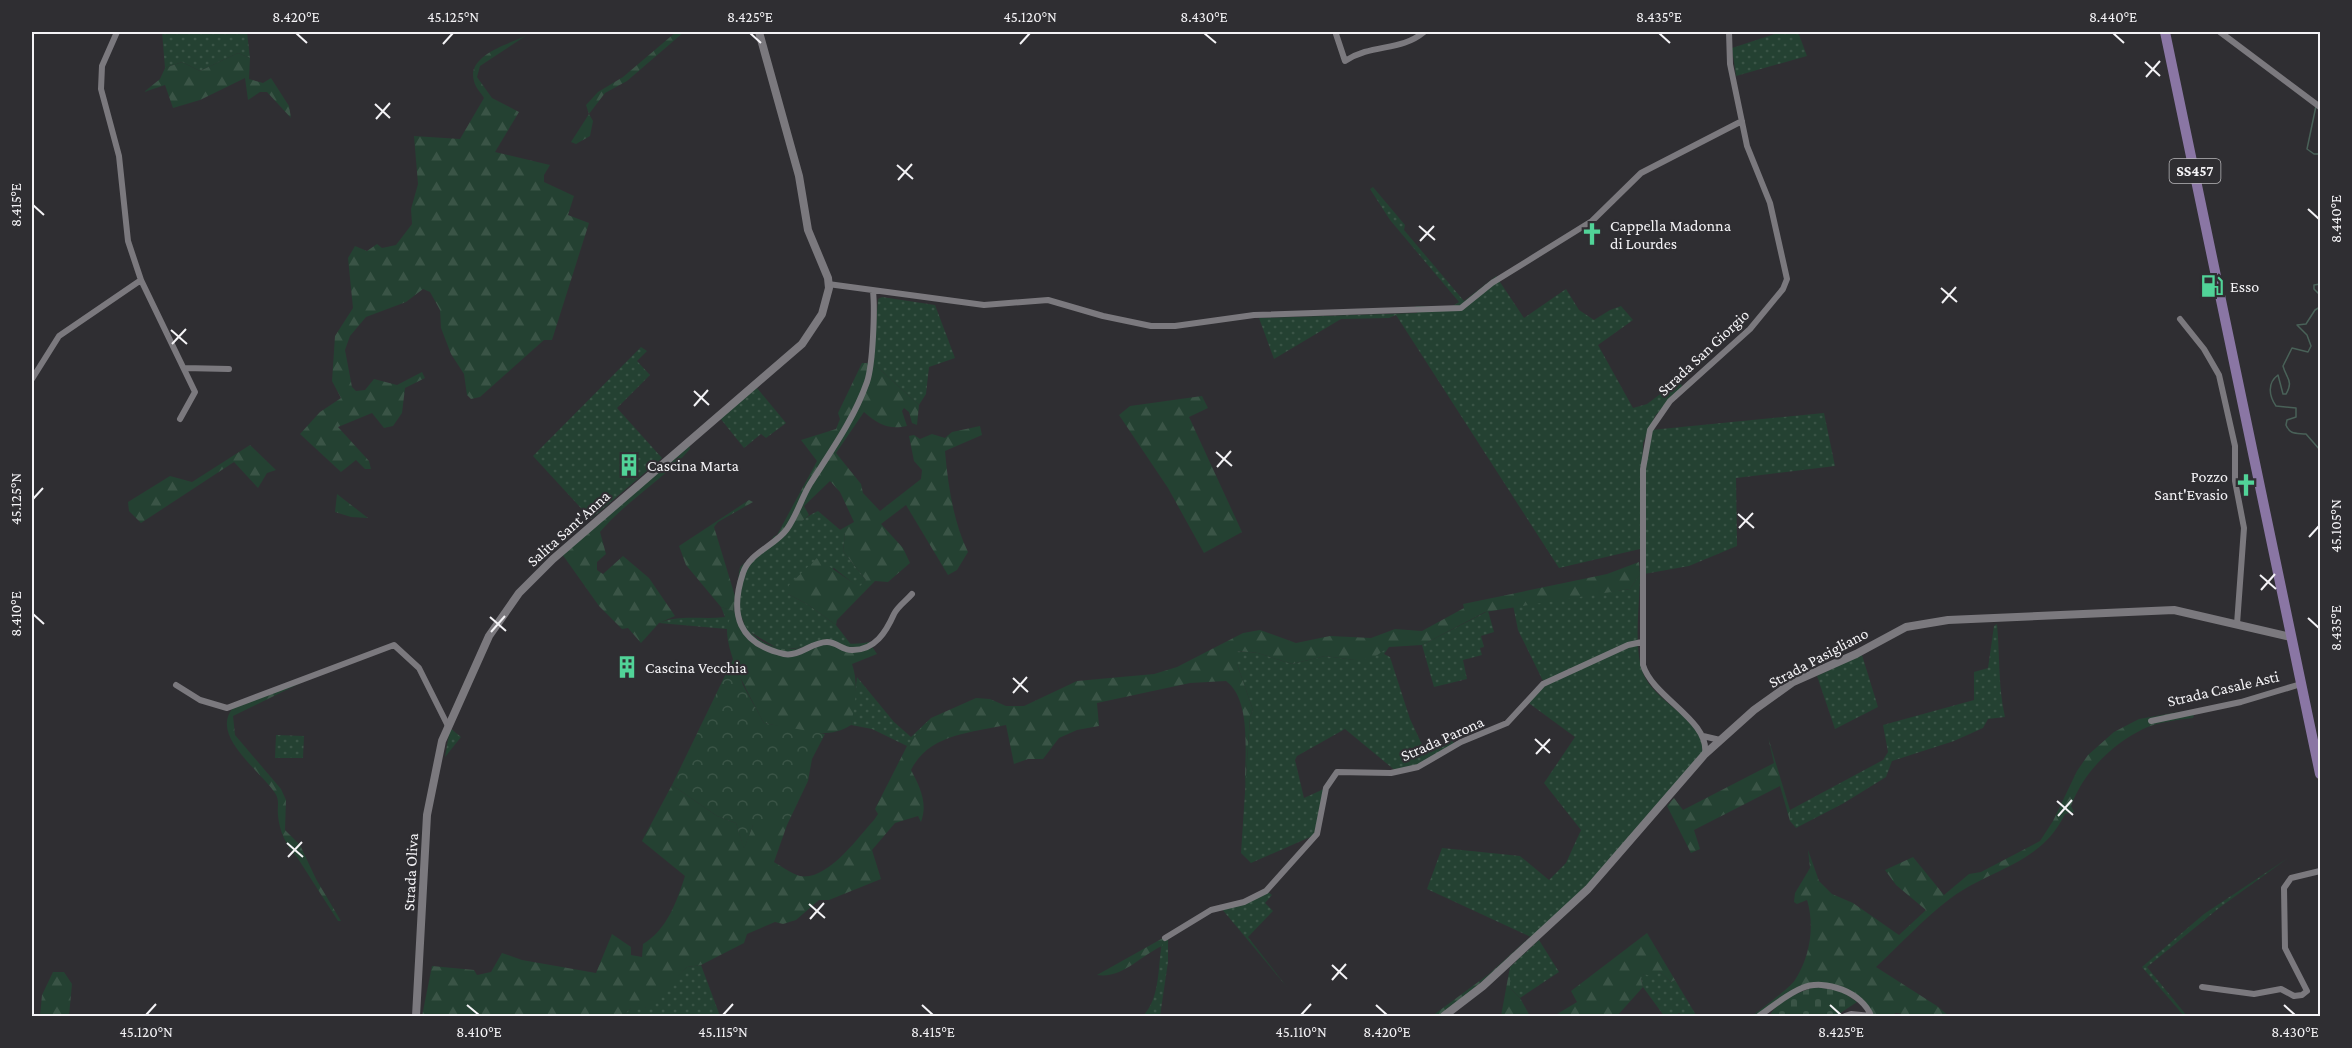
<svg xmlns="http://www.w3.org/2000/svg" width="2352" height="1048" viewBox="0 0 2352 1048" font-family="'Crimson Pro',serif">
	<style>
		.grass { fill: url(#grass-dots) }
		.forest { fill: url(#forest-firs) }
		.cemetery { fill: url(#cemetery-stones) }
		.park { fill: url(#park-crowns) }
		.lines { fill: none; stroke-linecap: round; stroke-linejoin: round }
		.stream { stroke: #496158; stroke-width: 1.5 }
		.minor { stroke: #7b797e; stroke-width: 6 }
		.tertiary { stroke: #7b797e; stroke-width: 8 }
		.primary { stroke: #8a76a4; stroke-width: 10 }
		.ticks { fill: none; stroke: #f4f3f6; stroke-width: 2 }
		.labels { text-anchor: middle; stroke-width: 4.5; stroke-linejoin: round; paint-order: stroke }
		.shield { fill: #2f2e32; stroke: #b9b8bb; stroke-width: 1.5 }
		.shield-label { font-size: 15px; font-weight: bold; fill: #f4f3f6 }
		.poi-label { font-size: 16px; fill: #f4f3f6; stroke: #2f2e32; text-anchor: start }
		.street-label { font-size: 16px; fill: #f4f3f6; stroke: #2f2e32 }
		.neatline { fill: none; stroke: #f4f3f6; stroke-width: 2 }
		.ticks-label { font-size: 15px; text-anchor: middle; fill: #f4f3f6 }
	</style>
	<defs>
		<pattern id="grass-dots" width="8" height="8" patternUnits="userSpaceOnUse" patternTransform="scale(1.5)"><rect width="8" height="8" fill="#244132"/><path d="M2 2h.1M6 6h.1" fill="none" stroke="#3a5446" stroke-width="1.8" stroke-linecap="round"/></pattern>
		<pattern id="forest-firs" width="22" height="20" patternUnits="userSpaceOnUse" patternTransform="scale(1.5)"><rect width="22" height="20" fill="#244132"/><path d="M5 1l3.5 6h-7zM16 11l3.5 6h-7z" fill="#3a5446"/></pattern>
		<pattern id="cemetery-stones" width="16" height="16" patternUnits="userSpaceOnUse" patternTransform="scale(1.5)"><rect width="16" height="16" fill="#244132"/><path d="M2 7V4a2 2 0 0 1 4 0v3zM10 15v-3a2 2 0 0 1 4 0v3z" fill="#3a5446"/></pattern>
		<pattern id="park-crowns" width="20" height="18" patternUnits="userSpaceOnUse" patternTransform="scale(1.5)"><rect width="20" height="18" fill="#244132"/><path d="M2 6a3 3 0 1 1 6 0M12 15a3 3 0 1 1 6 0" fill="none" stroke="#3a5446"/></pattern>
	</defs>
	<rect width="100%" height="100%" fill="#2f2e32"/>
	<!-- grass -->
	<path class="grass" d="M 162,32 L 247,32 L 250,58 L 238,53 L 200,71 L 182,62 L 165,68 Z
		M 1781,32 L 1798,32 L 1807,56 L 1736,76 L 1732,48 Z
		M 1373,187 L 1405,225 L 1404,230 L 1464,301 L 1496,276 L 1524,318 L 1566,289 L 1579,310 L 1594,320 L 1610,310 L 1621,306 L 1633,320 L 1598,345 L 1633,408 L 1647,404 L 1679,380 L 1682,386 L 1655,416 L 1643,443 L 1640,549 L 1559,568 L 1396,315 L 1389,318 L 1341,319 L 1274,359 L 1259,318 L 1417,313 L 1416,306 L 1451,307 L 1459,302 L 1390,220 L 1370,189 Z
		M 882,297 L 935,305 L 955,358 L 929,367 L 926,394 L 919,405 L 873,363 L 878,299 Z
		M 641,347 L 647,351 L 637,361 L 650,375 L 617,408 L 662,458 L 591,519 L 533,456 Z
		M 757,388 L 786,423 L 766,438 L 761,434 L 744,448 L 720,418 Z
		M 1824,413 L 1835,466 L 1736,478 L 1737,546 L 1689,566 L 1644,574 L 1644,469 L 1651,430 Z
		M 818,511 L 845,534 L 843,551 L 866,580 L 859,588 L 834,568 L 788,594 L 807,604 L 836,625 L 852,646 L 827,644 L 780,650 L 747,630 L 742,618 L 734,611 L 727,629 L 659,623 C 680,614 702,620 725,617 L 721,607 L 733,611 L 740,567 L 771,541 L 774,536 C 793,533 801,518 818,511 Z
		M 1640,574 C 1640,603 1634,639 1641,667 C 1650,704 1705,715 1703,755 L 1606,866 L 1533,938 L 1427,889 L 1442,848 L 1520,856 L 1549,880 L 1566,863 L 1581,830 L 1544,783 L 1575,737 L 1530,704 L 1529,701 L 1547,684 L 1542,679 L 1518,630 L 1513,605 L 1630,589 Z
		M 1488,611 L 1494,632 L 1481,636 L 1484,647 L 1480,648 L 1482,655 L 1463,660 L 1467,679 L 1434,687 L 1422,645 Z
		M 1997,624 C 2000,656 1998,686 2005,717 L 1988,719 L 1983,728 L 1954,741 L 1892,761 L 1886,777 L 1844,803 L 1796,828 L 1790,821 L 1790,810 L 1883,760 L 1888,752 L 1883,725 L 1974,700 L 1974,672 L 1988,668 L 1994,626 Z
		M 1389,647 L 1384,654 L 1390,657 L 1410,719 L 1426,753 L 1445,746 L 1449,734 L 1455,745 L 1441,756 L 1397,772 L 1345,729 L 1297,756 L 1295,760 L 1304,798 L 1326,788 L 1317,834 L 1251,863 L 1241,853 L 1250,717 L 1253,710 L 1237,664 L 1236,651 L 1258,653 L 1292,664 L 1325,656 L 1355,660 Z
		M 1862,655 L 1878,707 L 1835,729 L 1817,676 Z
		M 857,677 L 894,722 L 911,737 L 931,718 L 907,746 L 872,729 L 851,725 Z
		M 450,728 L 461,737 L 445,757 Z
		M 276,735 L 304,736 L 303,758 L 275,758 Z
		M 2288,858 L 2219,908 L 2147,967 L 2187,1016 L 2184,1016 L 2142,967 L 2204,914 Z
		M 1268,892 L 1272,895 L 1265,903 L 1273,911 L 1248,937 L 1287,987 L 1221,908 Z
		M 1163,938 L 1168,939 L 1168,962 L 1160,1016 L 1143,1016 C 1162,996 1157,963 1163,938 Z
		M 1539,940 L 1559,972 L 1520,998 L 1510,988 L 1510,967 Z
		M 701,965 L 720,1016 L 622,1016 L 631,1008 L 645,1008 L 687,967 Z
		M 1659,971 L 1671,982 L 1675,980 L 1696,1015 L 1683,1016 L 1679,1013 L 1674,1016 L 1664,1016 L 1643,987 L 1641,978 L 1644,974 Z"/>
	<!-- forest -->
	<path class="forest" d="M 676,32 L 684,32 L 627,81 L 605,93 L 589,114 L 593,121 L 590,136 L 576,144 L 571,142 L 589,114 L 586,105 L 598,92 L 623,77 Z
		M 527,35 L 480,66 L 477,77 L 492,98 L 519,112 L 495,152 L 550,165 L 544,175 L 544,182 L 574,196 L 568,215 L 589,223 L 552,340 L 544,340 L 480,397 L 471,399 L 467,395 L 464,374 L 451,354 L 441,328 L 440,310 L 430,292 L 423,289 L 406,302 L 366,317 L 350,336 L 345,350 L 352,387 L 356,391 L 365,390 L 374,379 L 397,385 L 422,372 L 425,378 L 405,388 L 402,413 L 393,426 L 384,428 L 372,413 L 338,427 L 369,461 L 371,469 L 365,469 L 356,460 L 341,472 L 300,434 L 320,412 L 341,398 L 332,381 L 335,336 L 353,308 L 348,258 L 355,246 L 367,251 L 377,244 L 382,248 L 396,245 L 412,224 L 411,209 L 418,184 L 414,136 L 460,139 L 484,98 C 481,93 475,87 474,81 C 466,55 510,44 527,35 Z
		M 238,53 L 250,58 L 249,79 L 263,83 L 271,78 L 289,106 L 291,118 L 267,92 L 260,92 L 248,100 L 245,78 L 200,100 L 173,108 L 165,85 L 144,92 L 160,79 L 165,68 L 182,62 L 200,71 Z
		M 862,363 L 873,363 L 919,405 L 917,425 L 912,423 L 909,412 L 904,408 L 902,411 L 907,426 C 888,430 878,424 864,412 L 836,453 L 861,484 L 863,493 L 880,511 L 921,479 L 922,470 L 914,461 L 909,436 L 914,435 L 920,439 L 932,434 L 945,438 L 952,432 L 980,426 L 982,435 L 945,451 C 948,485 953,521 968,552 L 957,570 L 948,575 L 906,505 L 881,524 L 903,548 L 910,563 L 888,582 L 875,581 L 837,620 L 836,625 L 807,604 L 788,594 L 789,585 L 817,558 L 859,587 L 866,580 L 843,551 L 845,534 L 838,531 L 854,522 L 840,492 L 830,481 L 804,506 L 809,515 L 791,531 L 777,535 L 817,461 L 801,440 L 836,429 L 840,419 L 838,413 Z
		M 1202,396 L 1208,408 L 1189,417 L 1242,532 L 1204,553 L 1168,488 L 1119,415 L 1130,406 Z
		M 689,443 L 690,449 C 663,480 626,501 600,532 L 606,554 L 597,562 L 597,570 L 603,574 L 623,556 L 649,578 L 675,616 L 659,623 L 641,643 L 628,628 L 622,629 L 599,606 L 562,554 Z
		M 250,445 L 276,470 L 267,473 L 258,488 L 234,462 L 141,523 L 129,511 L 128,502 L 170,476 L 192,482 Z
		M 337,494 L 368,518 L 351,517 L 335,512 Z
		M 749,500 L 753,502 L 718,522 L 714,527 L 735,596 L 733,611 C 744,619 746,630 757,638 C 786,658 798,645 828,644 C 843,643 854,645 869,642 L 877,654 L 852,664 C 859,684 855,704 851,725 C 826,742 792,728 764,723 C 751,698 727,658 727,630 C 727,624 731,617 733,611 L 721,607 L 686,565 L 679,546 Z
		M 1639,562 L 1640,574 L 1630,589 L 1485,612 L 1422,645 L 1389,647 L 1373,658 L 1355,660 L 1325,656 L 1292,664 L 1258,653 L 1237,651 L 1237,664 L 1253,710 L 1250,717 L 1245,790 C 1244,759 1253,701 1226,681 L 1190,683 L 1097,703 L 1099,726 L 1077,730 L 1059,738 L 1043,759 L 1028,759 L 1014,764 L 1006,725 C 970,733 929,734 911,770 C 920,787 928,803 921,822 L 918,816 L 895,823 L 872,850 L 881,879 L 829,900 L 819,900 L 796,920 L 783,924 L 775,922 L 747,934 L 744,943 L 701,965 L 687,967 L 655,1001 L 645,1008 L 631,1008 L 622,1016 L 422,1016 L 432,966 L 474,970 L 477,975 L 491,972 L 502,953 L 522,960 L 596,973 L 612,934 L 631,947 L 631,955 L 642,957 L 643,944 C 667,930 677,901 685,876 L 642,841 L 672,785 L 717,816 L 736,823 L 744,848 L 753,825 L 787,825 L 774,862 C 781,866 792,874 800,876 C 828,881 858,837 874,820 L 878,814 L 875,809 L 907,746 L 918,732 L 931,718 L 976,698 L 990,699 L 1006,706 L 1024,706 L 1077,681 L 1154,674 L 1177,667 L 1243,633 L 1260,630 L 1296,643 L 1330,636 L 1371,638 L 1395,629 L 1422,631 L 1464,608 L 1463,604 L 1607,574 Z
		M 315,676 L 233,716 L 235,735 L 281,789 L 286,800 L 285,830 L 300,845 L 316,879 L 341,921 L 338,921 L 297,857 C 286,846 279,830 278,815 C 277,806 280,801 275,793 C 262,772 209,736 233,708 Z
		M 2196,709 L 2193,718 C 2177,720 2158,722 2143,729 C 2111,745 2083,773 2071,806 L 2074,812 L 2065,814 C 2041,864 1992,868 1951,898 C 1924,918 1901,944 1876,967 L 1937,1006 L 1949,1016 L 1914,1016 L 1896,1013 L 1890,1016 L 1872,1016 L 1863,1001 L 1815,983 L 1759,1015 L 1752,1016 C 1762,1008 1790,988 1795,980 C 1810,957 1815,926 1807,900 L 1797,904 L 1794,902 L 1795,893 L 1810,868 L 1808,850 L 1819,881 L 1832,894 L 1853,903 L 1899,935 L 1926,910 L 1896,885 L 1885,870 L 1913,857 L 1944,895 L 1969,874 L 1981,872 L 2040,841 L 2053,821 L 2077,771 L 2088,755 L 2114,732 L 2139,719 Z
		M 1768,737 L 1790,810 L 1790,821 L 1780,786 L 1694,830 L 1700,849 L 1691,853 L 1667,806 L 1674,798 L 1683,810 L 1774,763 Z
		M 1647,933 L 1675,980 L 1671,982 L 1659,971 L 1650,976 L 1644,974 L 1641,979 L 1643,987 L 1617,1016 L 1554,1016 L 1577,1002 L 1571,991 Z
		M 1530,937 L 1533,938 L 1441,1016 L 1432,1016 L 1489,974 Z
		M 1163,938 L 1162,946 C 1140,956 1122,979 1097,975 Z
		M 1510,967 L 1510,988 L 1520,998 L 1530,1016 L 1501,1016 Z
		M 53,972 L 64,972 L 72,984 L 69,1016 L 40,1016 L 42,995 Z"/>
	<!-- cemetery -->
	<path class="cemetery" d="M 1816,987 L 1841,991 L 1857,1002 L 1836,1016 L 1770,1016 C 1774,1003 1802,990 1816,987 Z"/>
	<!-- park -->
	<path class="park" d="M 734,657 L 743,685 L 764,723 L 825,734 L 812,759 L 808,781 L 787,825 L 753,825 L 744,849 L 736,823 L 717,816 L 672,785 Z"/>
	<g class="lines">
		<!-- stream -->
		<path class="stream" d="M 2316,106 L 2307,149 L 2314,154 L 2320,154
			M 2320,284 L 2314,285 L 2314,289 L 2320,295
			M 2320,307 L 2315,310 L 2306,324 L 2297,325 L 2307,335 L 2311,346 L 2308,352 L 2292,348 L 2283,366 C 2286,378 2294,381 2286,394 L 2283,394 L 2278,375 C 2267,383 2269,396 2276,406 L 2296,408 L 2296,417 L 2287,420 L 2286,425 C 2290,435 2296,433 2306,434 L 2320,450"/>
		<!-- minor -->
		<path class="minor" d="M 117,32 L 102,66 L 101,89 L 119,156 L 128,241 L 141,280 L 195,392 L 180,419
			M 2220,32 L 2320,107
			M 1336,34 L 1345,61 C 1373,43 1400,52 1424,32
			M 828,284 L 984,305 L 1048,300 L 1103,316 L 1151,326 L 1175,326 L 1254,315 L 1461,308 L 1492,283 L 1592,221 L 1641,173 L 1742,121
			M 873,291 C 875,310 873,364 867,382 C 854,419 831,451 810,484 C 801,499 797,515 787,529 C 776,545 749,553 743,573 C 729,615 739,644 784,654 C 799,657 812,642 827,642 C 837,642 843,651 853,650 C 875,650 886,632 894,614 C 898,606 906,601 912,594
			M 2180,319 L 2204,349 L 2219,375 L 2235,446 L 2235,481 L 2244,528 L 2237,624
			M 184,368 L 229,369
			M 32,379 L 59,336 L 141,280
			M 176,685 L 200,700 L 227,708 L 394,645 L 419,668 L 448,726
			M 2151,721 L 2241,702 L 2301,684
			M 1703,736 L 1720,740
			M 1705,754 C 1710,720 1653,698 1643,665 L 1643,469 L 1650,430 L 1670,401 L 1750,329 L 1783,289 L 1787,279 L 1770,203 L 1747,146 L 1730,64 L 1729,32
			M 1165,938 L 1211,910 L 1244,902 L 1266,891 L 1317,834 L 1326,788 L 1337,772 L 1391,773 L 1418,767 L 1461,742 L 1507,723 L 1543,684 L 1628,645 L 1642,642
			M 2202,987 L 2254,994 L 2281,989 L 2294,996 L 2302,995 L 2307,991 L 2285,948 L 2284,888 L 2291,878 L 2320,871
			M 1759,1016 C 1772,1007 1787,994 1802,988 C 1825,978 1863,993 1871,1016
			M 1845,1016 L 1851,1014 L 1871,1016"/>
		<!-- tertiary -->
		<path class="tertiary" d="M 416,1016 L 427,815 L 442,741 L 489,636 L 519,593 L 553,559 L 802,344 L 822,314 L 829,288 L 828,278 L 808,230 L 799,176 L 759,32
			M 1444,1016 L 1483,986 L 1588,889 L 1705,754 L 1754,710 L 1793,682 L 1856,654 L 1906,627 L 1948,620 L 2174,610 L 2291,637"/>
		<!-- primary -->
		<path class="primary" d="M 2165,32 L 2320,774"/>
	</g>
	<!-- ticks -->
	<path class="ticks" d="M 296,33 L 307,43M 750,33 L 761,43M 1204,33 L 1216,43M 1659,33 L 1670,43M 2113,33 L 2124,43M 443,44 L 453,33M 1020,44 L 1030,33M 2145,62 L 2160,76M 2146,77 L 2160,61M 375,104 L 390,118M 376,119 L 390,103M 897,165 L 913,179M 898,180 L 912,164M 33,205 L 44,215M 2308,209 L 2319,219M 1419,226 L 1435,240M 1420,241 L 1434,226M 1941,288 L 1957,302M 1942,303 L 1956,287M 171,330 L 187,344M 172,344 L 186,329M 694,391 L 709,405M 694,406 L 708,390M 1216,452 L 1232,466M 1217,467 L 1231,451M 33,499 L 43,488M 1738,514 L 1754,528M 1739,528 L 1753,513M 2309,537 L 2319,526M 2260,575 L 2276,589M 2261,590 L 2275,574M 33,614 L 44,624M 490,617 L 506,631M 2308,618 L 2319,628M 491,632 L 505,616M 1013,678 L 1028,692M 1013,693 L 1027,677M 1535,739 L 1550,753M 1536,754 L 1550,739M 2057,801 L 2073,815M 2058,816 L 2072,800M 287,843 L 303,857M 288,857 L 302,842M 809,904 L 825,918M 810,919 L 824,903M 1332,965 L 1347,979M 1332,980 L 1346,964M 467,1005 L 479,1015M 922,1005 L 933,1015M 1376,1005 L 1387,1015M 1830,1005 L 1841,1015M 2284,1005 L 2295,1015M 146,1015 L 156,1004M 723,1015 L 733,1004M 1301,1015 L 1311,1004"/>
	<!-- icons -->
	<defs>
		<g id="church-bare" transform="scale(1.8)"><path d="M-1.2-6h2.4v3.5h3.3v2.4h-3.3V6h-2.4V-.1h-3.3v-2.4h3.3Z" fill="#51d398" stroke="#2f2e32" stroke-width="2.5" paint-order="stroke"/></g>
		<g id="fuel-bare" transform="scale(1.8)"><path d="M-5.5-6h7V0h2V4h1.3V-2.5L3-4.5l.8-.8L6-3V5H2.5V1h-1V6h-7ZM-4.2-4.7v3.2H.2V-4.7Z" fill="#51d398" stroke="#2f2e32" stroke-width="2.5" paint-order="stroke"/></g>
		<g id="building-bare" transform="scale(1.8)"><path d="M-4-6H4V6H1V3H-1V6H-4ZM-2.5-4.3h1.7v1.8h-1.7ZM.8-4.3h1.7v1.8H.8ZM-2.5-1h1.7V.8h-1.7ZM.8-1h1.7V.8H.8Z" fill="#51d398" stroke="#2f2e32" stroke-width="2.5" paint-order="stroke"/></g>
	</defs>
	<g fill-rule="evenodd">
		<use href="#church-bare" x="1592" y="234"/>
		<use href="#fuel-bare" x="2212" y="286"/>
		<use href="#building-bare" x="629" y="465"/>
		<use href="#church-bare" x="2246" y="485"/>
		<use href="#building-bare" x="627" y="667"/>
	</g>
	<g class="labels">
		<!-- shield labels -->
		<rect class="shield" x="2169.5" y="159" width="51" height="24" rx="4.5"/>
		<g class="shield-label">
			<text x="2195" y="176">SS457</text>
		</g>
		<!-- poi labels -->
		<g class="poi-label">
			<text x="1610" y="231">Cappella Madonna<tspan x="1610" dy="18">di Lourdes</tspan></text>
			<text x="2230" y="292">Esso</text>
			<text x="647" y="471">Cascina Marta</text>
			<text x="2228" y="482" text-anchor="end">Pozzo<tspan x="2228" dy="18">Sant'Evasio</tspan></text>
			<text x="645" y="673">Cascina Vecchia</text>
		</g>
		<!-- street labels -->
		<g class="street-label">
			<text transform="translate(1703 352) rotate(-43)" y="6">Strada San Giorgio</text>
			<text transform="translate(568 528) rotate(-42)" y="6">Salita Sant'Anna</text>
			<text transform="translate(1818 657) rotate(-28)" y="6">Strada Pasigliano</text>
			<text transform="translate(2223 688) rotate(-13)" y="6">Strada Casale Asti</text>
			<text transform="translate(1442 738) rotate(-24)" y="6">Strada Parona</text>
			<text transform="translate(410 872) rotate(-87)" y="6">Strada Oliva</text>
		</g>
	</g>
	<!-- border -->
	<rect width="2352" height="1048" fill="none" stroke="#2f2e32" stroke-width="66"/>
	<rect x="33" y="33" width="2286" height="982" class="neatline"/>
	<g class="ticks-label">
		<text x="296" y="22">8.420°E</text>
		<text x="453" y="22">45.125°N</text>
		<text x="750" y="22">8.425°E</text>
		<text x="1030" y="22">45.120°N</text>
		<text x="1204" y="22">8.430°E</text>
		<text x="1659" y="22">8.435°E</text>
		<text x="2113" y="22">8.440°E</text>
		<text transform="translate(16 205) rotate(-90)" y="5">8.415°E</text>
		<text transform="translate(2336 219) rotate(-90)" y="5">8.440°E</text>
		<text transform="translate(16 499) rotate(-90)" y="5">45.125°N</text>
		<text transform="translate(2336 526) rotate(-90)" y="5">45.105°N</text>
		<text transform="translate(16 614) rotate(-90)" y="5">8.410°E</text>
		<text transform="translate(2336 628) rotate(-90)" y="5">8.435°E</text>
		<text x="146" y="1037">45.120°N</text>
		<text x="479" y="1037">8.410°E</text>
		<text x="723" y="1037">45.115°N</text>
		<text x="933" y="1037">8.415°E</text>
		<text x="1301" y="1037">45.110°N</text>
		<text x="1387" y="1037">8.420°E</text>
		<text x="1841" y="1037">8.425°E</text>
		<text x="2295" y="1037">8.430°E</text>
	</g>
</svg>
